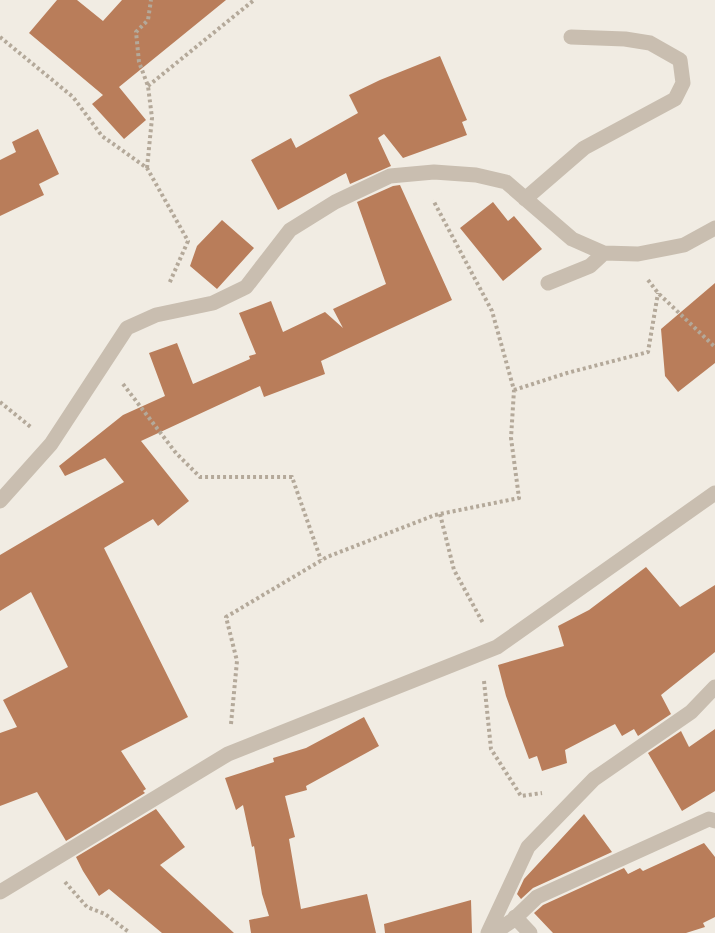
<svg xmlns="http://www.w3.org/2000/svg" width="715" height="933" viewBox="0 0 715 933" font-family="'Sofia Sans Condensed',sans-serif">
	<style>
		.building { fill: #b97d5a }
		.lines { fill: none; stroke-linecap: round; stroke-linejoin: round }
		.path { stroke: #b4a99a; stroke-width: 4; stroke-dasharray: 3 3; stroke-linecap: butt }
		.minor { stroke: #c9beb0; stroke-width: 15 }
	</style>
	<rect width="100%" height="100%" fill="#f1ece3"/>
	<!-- building -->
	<path class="building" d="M 57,0 L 77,0 L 103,21 L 122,0 L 226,0 L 119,87 L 146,120 L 124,139 L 92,104 L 103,95 L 29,33 Z
		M 440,56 L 467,120 L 462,122 L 467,135 L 403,158 L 384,134 L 378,138 L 391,166 L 350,184 L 346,173 L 278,210 L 251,160 L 291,138 L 296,148 L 358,113 L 349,95 L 380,80 Z
		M 38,129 L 59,174 L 39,184 L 44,195 L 0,216 L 0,160 L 16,152 L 12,142 Z
		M 400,185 L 452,300 L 321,361 L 325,374 L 264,397 L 260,386 L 141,441 L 189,501 L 158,526 L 153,519 L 104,548 L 188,717 L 121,751 L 146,789 L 143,791 L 145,793 L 66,841 L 37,792 L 0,806 L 0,733 L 17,727 L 3,700 L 68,667 L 31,592 L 0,611 L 0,555 L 124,482 L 105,458 L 65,476 L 59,466 L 123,415 L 165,396 L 149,353 L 177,343 L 193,384 L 250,359 L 249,356 L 256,354 L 239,313 L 271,301 L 283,332 L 325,312 L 343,328 L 333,309 L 386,284 L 357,202 L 393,186 Z
		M 493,202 L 508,221 L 514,216 L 542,249 L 503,281 L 460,228 Z
		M 222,220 L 254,248 L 217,289 L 190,266 L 197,246 Z
		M 715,283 L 715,363 L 678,392 L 665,376 L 661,329 Z
		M 646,567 L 680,607 L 715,585 L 715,652 L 661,695 L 671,714 L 638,736 L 634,729 L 622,736 L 615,724 L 565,750 L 567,763 L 542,771 L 537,756 L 529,759 L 506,696 L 498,665 L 564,646 L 558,626 L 589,610 Z
		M 364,717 L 379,746 L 306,786 L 307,790 L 285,796 L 295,837 L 289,839 L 301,909 L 367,894 L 376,933 L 251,933 L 249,920 L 269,916 L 262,894 L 254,846 L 252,847 L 243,805 L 236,810 L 225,778 L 274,762 L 273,758 L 306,748 Z
		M 715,729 L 715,791 L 682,811 L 648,753 L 681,731 L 689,747 Z
		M 156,809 L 185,847 L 160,865 L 234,933 L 162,933 L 109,889 L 99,896 L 83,871 L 76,857 Z
		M 584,814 L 612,852 L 533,888 L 521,899 L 517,894 L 524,879 Z
		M 704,843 L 715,857 L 715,917 L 703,923 L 705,927 L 686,933 L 553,933 L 534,913 L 543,905 L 624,868 L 628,874 L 640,868 L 643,871 Z
		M 471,900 L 472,933 L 385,933 L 384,924 Z"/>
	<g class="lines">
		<!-- path -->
		<path class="path" d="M 0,37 L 73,97 L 102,136 L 147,168 L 188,241 L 169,284
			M 148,86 L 254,0
			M 147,168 L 152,118 L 148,86 L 139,62 L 136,32 L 148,20 L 151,0
			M 648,280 L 658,293 L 715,347
			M 123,384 L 176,453 L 200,477 L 292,477 L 321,560
			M 514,390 L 567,373 L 648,352 L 658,293
			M 0,402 L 32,428
			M 440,514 L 454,570 L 483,623
			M 484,681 L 491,749 L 521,796 L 542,793
			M 231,724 L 237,661 L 226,617 L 327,557 L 435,515 L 519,498 L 511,438 L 514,390 L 492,311 L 433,200
			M 65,882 L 87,907 L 105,914 L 130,933"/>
		<!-- minor -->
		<path class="minor" d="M 525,199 L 584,148 L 675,99 L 683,83 L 680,60 L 650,43 L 625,39 L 571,37
			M 548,283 L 590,266 L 604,253
			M 0,501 L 51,444 L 127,328 L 156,315 L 213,303 L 246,287 L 290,230 L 335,202 L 390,176 L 434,172 L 476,175 L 506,182 L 572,239 L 604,253 L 638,254 L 684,245 L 715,228
			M 0,892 L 228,754 L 497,647 L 715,493
			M 515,917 L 530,933
			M 488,933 L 528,847 L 594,779 L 691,712 L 715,687
			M 494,933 L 513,920 L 537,897 L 709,819 L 715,821"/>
	</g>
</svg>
